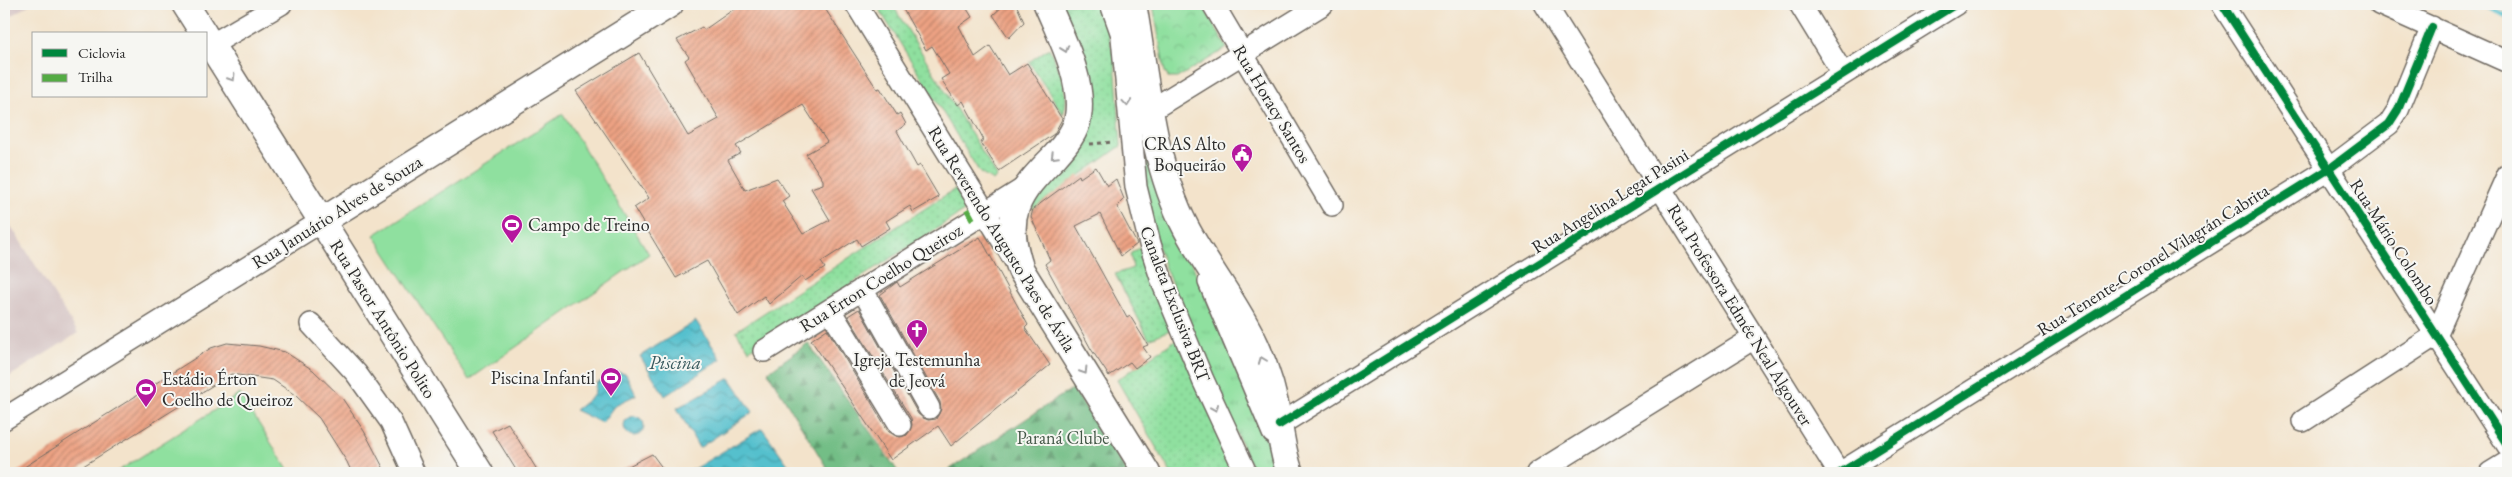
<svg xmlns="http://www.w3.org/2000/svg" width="2512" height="477" viewBox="0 0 2512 477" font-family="'EB Garamond',serif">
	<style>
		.industrial { fill: #d2bfbf }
		.grass { fill: url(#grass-tufts); stroke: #5d8665 }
		.forest { fill: url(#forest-firs); stroke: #4f7458 }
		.park { fill: url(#park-crowns); stroke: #5d8665 }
		.garden { fill: url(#garden-dots); stroke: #5d8665 }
		.pitch { fill: #8fe09f; stroke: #5d8665 }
		.water { fill: url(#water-waves); stroke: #40767c }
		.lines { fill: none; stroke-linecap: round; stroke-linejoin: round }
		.stream { stroke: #54c0cd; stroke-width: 5 }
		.building { fill: url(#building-hatch); fill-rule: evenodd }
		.minor-casing { stroke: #716b63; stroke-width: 24 }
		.major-casing { stroke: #716b63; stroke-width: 29 }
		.path { stroke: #716b63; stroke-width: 3; stroke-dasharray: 4 4; stroke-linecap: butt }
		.minor { stroke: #fff; stroke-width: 21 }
		.major { stroke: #fff; stroke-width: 26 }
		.quiet { stroke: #54ab44; stroke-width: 6; stroke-dasharray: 12 6; stroke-linecap: butt }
		.cycleway-casing { stroke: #f6f6f2; stroke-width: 11 }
		.cycleway { stroke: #00873e; stroke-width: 8 }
		.oneway { stroke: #a0a0a0 }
		.labels { text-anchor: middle; stroke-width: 4; stroke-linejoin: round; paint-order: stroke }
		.street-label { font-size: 18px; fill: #2b2b2b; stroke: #f6f6f2 }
		.poi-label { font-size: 18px; fill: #2b2b2b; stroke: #f6f6f2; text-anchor: end }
		.park-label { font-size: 18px; fill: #445848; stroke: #f6f6f2 }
		.water-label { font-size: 19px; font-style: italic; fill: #37585c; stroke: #f6f6f2 }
	</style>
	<defs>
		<pattern id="grass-tufts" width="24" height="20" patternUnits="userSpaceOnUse" patternTransform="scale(1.25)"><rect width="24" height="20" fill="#8fe09f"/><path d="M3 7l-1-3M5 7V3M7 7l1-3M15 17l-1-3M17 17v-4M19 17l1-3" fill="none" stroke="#7cc089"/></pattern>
		<pattern id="forest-firs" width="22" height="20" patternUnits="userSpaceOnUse" patternTransform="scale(1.25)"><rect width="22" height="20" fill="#73be86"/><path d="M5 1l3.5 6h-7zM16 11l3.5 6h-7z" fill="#5f9b6e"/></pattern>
		<pattern id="park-crowns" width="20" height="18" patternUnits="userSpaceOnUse" patternTransform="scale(1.25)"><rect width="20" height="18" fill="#8fe09f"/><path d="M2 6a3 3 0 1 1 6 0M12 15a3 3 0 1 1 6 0" fill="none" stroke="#7cc089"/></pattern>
		<pattern id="garden-dots" width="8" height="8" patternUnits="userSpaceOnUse" patternTransform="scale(1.25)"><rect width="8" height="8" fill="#8fe09f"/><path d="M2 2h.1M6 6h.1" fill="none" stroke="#7cc089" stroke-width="1.8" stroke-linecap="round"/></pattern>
		<pattern id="water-waves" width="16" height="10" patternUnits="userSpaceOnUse" patternTransform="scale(1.25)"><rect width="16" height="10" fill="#54c0cd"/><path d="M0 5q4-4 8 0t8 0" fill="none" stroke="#469ca7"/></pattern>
		<pattern id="building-hatch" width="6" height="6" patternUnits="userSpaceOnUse" patternTransform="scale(1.25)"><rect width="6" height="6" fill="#eda283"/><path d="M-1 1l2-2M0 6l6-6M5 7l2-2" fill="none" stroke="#c0846b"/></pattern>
	</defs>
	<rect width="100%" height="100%" fill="#f6f6f2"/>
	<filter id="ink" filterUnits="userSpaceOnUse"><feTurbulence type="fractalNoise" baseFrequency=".02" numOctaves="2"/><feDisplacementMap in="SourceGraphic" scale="10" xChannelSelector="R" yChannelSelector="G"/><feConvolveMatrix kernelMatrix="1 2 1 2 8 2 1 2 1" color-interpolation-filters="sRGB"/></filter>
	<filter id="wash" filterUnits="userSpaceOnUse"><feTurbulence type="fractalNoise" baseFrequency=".0096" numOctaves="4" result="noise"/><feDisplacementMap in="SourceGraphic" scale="20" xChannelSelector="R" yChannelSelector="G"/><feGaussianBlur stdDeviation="1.12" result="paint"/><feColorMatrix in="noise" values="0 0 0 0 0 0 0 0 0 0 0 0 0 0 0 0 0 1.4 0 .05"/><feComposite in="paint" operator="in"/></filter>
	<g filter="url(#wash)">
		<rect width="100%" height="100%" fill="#f3e3cb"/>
		<!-- industrial -->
		<path class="industrial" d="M 4,4 L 30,4 L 4,21 Z
			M 4,215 L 78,333 L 4,380 Z"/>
		<!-- grass -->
		<path class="grass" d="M 1137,119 L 1167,204 L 1280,473 L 1254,473 L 1165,268 L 1151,225 Z"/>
		<!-- forest -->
		<path class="forest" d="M 808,343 L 899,473 L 830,473 L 768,372 Z
			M 1073,388 L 1128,473 L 944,473 Z"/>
		<!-- park -->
		<path class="park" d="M 1153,4 L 1202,4 L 1227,48 L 1177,78 L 1169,78 L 1165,72 Z"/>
		<!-- garden -->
		<path class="garden" d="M 876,4 L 892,4 L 997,176 L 993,181 L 980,173 Z
			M 1061,4 L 1101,4 L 1115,61 L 1121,146 L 1033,209 L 1031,199 C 1045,185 1063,172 1075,157 C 1112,112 1077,50 1061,4 Z
			M 1049,48 C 1058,68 1072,92 1063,114 L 1029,62 Z
			M 955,189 L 967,209 L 749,350 L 736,331 Z
			M 1143,245 L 1177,327 L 1149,339 L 1115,274 L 1133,268 L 1130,254 Z
			M 1177,339 L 1236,473 L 1171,473 L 1117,380 Z"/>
		<!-- pitch -->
		<path class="pitch" d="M 563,114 L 649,254 L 469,380 L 374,235 Z
			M 240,394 L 290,473 L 115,473 Z"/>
		<!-- water -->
		<path class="water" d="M 696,321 L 721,359 L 665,396 L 640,356 Z
			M 617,372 L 626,374 L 636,395 L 615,405 L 602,423 L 575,410 L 594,395 L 596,383 Z
			M 730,378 L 753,412 L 699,448 L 677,408 Z
			M624 426a10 10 0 1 1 20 0a10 10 0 1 1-20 0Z
			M 762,428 L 794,473 L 687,473 Z"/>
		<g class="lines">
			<!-- stream -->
			<path class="stream" d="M 2480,4 L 2508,16"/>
		</g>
		<g id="blocks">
			<!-- building -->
			<path class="building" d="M 741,4 L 822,4 L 877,89 L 880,88 L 897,115 L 900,113 L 906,124 L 897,131 L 917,167 L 920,165 L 939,197 L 913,212 L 910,206 L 886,221 L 890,228 L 861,246 L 857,239 L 821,262 L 825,268 L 805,281 L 802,276 L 769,304 L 764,296 L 738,315 L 707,261 L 676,278 L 634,208 L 649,198 L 576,91 L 639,53 L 688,136 L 719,119 L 685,60 L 689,57 L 677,40 L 702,27 L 704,30 ZM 803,105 L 827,142 L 806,154 L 823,180 L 823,184 L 811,188 L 830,220 L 803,234 L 782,201 L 789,196 L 777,178 L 745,190 L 728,160 L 741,153 L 736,146 Z
				M 900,4 L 964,4 L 972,17 L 959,26 L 975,57 L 990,46 L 1008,75 L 1027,63 L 1062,119 L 1054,134 L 999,171 L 980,142 L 984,140 L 963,101 L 958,105 L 941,79 L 949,74 L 932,46 L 926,50 Z
				M 1005,4 L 1016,4 L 1024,22 L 1009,38 L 993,15 Z
				M 1096,167 L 1107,186 L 1116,179 L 1124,199 L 1117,206 L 1137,244 L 1121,256 L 1100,214 L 1076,226 L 1127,318 L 1130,316 L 1148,345 L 1143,347 L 1150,357 L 1135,368 L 1130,362 L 1109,376 L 1091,349 L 1045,264 L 1050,260 L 1031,217 L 1033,209 L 1079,175 L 1080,178 Z
				M 980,237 L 1028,325 L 1025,328 L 1050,365 L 951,446 L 938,426 L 891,460 L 811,340 L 827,329 L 889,432 L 900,437 L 907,435 L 912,425 L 911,418 L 848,316 L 859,309 L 918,414 L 928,420 L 936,419 L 941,409 L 940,402 L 880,295 L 897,282 L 900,287 Z
				M 227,343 L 259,346 L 285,352 L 313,370 L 342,398 L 364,431 L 386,473 L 352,473 L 347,462 L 319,418 L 295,395 L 273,380 L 231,374 L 72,473 L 15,473 L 211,348 Z
				M 508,423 L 539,473 L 518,473 L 492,431 Z
				M 652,454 L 666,473 L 615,473 Z"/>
		</g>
	</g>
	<g filter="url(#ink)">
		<use href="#blocks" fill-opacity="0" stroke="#716b63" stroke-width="1"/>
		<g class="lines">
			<!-- minor casing -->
			<g class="minor-casing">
				<path id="minor" d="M 856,4 L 1014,259
					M 1111,4 L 1127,49
					M 1213,4 L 1332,205
					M 1545,4 L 1839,473
					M 1800,4 L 1843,74
					M 2222,4 L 2508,446
					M 2379,4 L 2508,62
					M 1122,37 L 1136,187 L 1150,244 L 1163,284 L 1203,380 L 1246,473
					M 211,45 L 281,4
					M 1146,95 L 1151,110 L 1323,4
					M 1209,282 L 1273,433
					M 862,289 L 929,408
					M 830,310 L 900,425
					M 311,324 L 356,373 L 391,422 L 414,473
					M 764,351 L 1023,189
					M 4,419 L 322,221
					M 2303,421 L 2436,335 L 2508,174
					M 1279,425 L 1956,4
					M 1537,473 L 1754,338
					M 1840,473 L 2329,169 L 2389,124 L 2398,110 L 2432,27
					M 2490,473 L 2508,462"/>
			</g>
			<!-- major casing -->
			<g class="major-casing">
				<path id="major" d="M 185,4 L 204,34
					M 1047,4 C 1061,37 1084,80 1078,117 C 1076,132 1065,145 1055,156 C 1016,195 1002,215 1021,270 L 1147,473
					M 1133,4 C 1146,77 1151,161 1186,228 C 1207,268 1237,304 1256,346 C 1267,371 1275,398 1279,425 C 1282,442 1284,457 1290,473
					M 206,37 L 480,473
					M 322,221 L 670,4"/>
			</g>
			<!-- path -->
			<path class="path" d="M 1090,144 L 1114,142"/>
			<!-- minor -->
			<use href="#minor" class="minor"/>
			<!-- major -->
			<use href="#major" class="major"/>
			<!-- quiet -->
			<path class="quiet" d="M 967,209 L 973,220"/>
			<!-- cycleway casing -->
			<g class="cycleway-casing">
				<path id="cycleway" d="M 2222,4 L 2508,446
					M 1279,425 L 1956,4
					M 1840,473 L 2329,169 L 2389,124 L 2398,110 L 2432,27"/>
			</g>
			<!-- cycleway -->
			<use href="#cycleway" class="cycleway"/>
		</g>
		<!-- one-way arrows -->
		<defs><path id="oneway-chevron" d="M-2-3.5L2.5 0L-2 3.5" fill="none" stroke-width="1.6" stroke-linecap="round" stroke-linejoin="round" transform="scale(1.25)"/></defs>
		<g class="oneway">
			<use href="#oneway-chevron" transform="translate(1065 49) rotate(71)"/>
			<use href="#oneway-chevron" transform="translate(232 78) rotate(58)"/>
			<use href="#oneway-chevron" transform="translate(1127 103) rotate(85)"/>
			<use href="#oneway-chevron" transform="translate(1054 156) rotate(135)"/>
			<use href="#oneway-chevron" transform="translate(1262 360) rotate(-111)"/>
			<use href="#oneway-chevron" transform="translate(1084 371) rotate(58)"/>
			<use href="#oneway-chevron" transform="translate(1215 408) rotate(67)"/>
		</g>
	</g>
	<!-- icons -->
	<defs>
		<g id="civic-pin" transform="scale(1.125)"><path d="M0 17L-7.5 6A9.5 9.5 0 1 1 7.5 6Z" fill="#b5179e" stroke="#f6f6f2"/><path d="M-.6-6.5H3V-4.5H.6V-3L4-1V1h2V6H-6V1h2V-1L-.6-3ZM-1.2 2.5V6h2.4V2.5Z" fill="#fff"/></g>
		<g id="stadium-pin" transform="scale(1.125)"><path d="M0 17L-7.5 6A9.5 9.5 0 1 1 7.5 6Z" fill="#b5179e" stroke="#f6f6f2"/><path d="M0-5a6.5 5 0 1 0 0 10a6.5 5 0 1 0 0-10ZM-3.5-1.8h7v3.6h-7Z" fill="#fff"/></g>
		<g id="church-pin" transform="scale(1.125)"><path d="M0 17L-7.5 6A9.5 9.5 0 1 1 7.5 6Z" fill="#b5179e" stroke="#f6f6f2"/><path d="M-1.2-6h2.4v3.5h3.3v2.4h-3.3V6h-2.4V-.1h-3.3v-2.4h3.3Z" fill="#fff"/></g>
	</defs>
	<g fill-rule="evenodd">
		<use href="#civic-pin" x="1242" y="154"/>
		<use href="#stadium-pin" x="512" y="225"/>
		<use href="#church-pin" x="917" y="330"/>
		<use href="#stadium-pin" x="611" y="378"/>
		<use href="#stadium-pin" x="146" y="389"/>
	</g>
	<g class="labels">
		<!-- street labels -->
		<g class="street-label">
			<text transform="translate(1272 104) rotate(59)" y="6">Rua Horacy Santos</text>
			<text transform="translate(1610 201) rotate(-32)" y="6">Rua Angelina Legat Pasini</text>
			<text transform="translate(337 212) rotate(-32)" y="6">Rua Januário Alves de Souza</text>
			<text transform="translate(1002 239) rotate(58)" y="6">Rua Reverendo Augusto Paes de Ávila</text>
			<text transform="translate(2394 242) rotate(57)" y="6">Rua Mário Colombo</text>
			<text transform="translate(2153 260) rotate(-32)" y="6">Rua Tenente-Coronel Vilagrán Cabrita</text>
			<text transform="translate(881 278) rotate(-32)" y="6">Rua Erton Coelho Queiroz</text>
			<text transform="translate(1175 304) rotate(69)" y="6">Canaleta Exclusiva BRT</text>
			<text transform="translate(1740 315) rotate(58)" y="6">Rua Professora Edmée Neal Algouver</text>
			<text transform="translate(383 319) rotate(58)" y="6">Rua Pastor Antônio Polito</text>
		</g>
		<!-- poi labels -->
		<g class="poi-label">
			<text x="1226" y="150">CRAS Alto<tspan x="1226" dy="21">Boqueirão</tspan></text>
			<text x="528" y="231" text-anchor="start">Campo de Treino</text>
			<text x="917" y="366" text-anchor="middle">Igreja Testemunha<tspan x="917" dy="21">de Jeová</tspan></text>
			<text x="595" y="384">Piscina Infantil</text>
			<text x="162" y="385" text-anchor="start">Estádio Érton<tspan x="162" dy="21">Coelho de Queiroz</tspan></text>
		</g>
		<!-- park labels -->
		<g class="park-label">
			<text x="1063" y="444">Paraná Clube</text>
		</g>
		<!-- water labels -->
		<g class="water-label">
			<text x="675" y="369">Piscina</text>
		</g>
	</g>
	<!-- margin -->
	<rect width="2512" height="477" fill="none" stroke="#f6f6f2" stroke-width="20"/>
	<!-- legend -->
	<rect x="32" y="32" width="175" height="65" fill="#f6f6f2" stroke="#a5a5a2"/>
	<rect x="42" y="49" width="25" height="8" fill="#00873e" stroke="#a5a5a2"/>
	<text x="78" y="58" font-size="15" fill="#2b2b2b">Ciclovia</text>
	<rect x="42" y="74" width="25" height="8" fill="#54ab44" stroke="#a5a5a2"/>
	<text x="78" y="82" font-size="15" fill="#2b2b2b">Trilha</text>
</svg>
